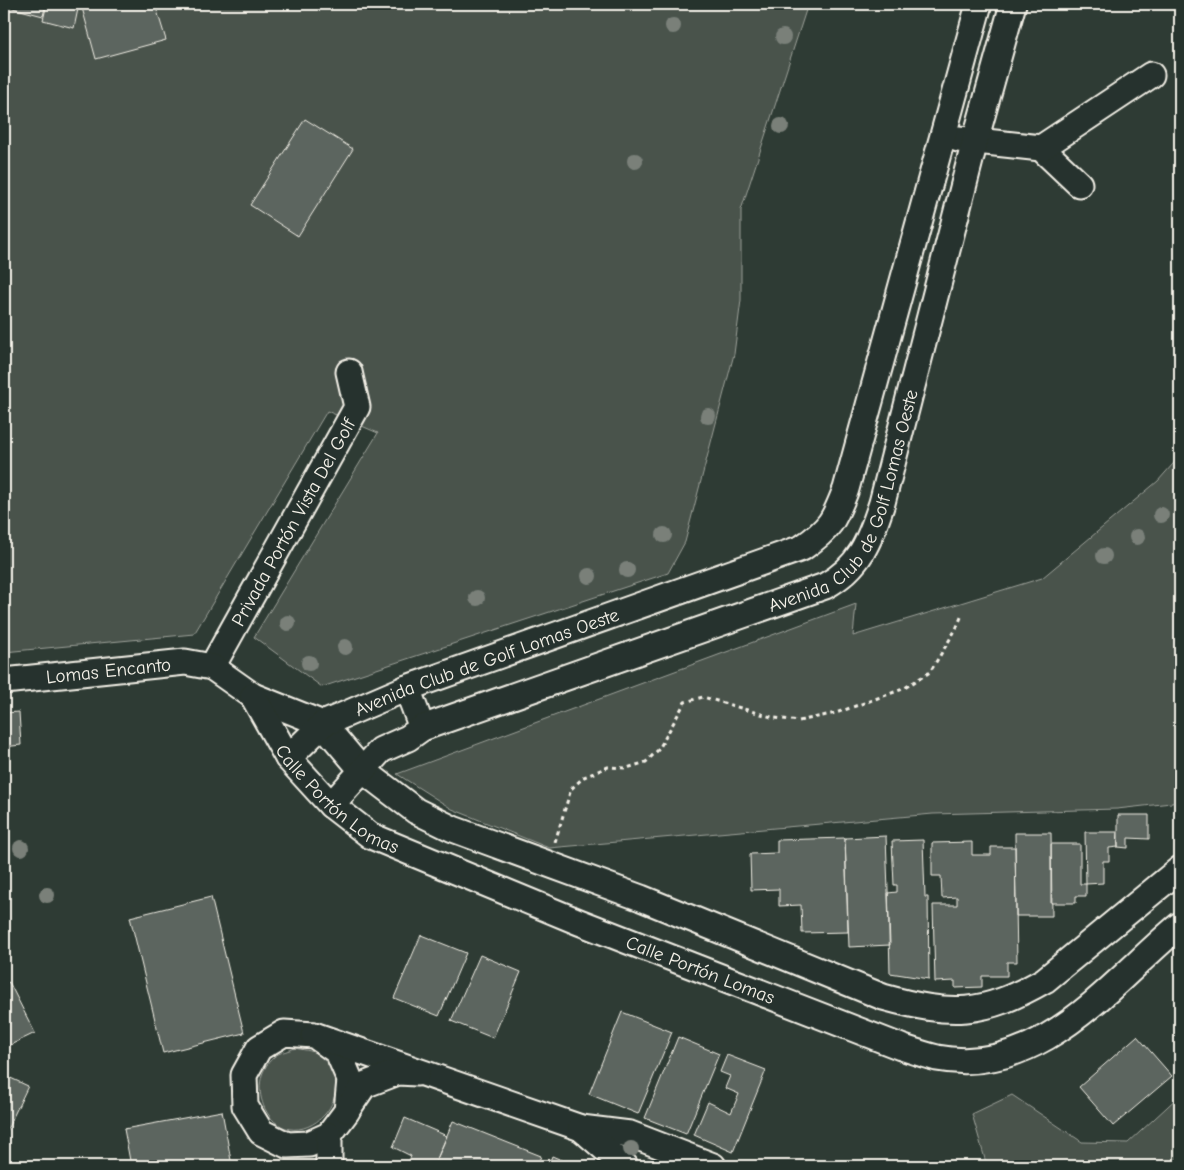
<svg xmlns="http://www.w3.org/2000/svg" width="1184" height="1170" viewBox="0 0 1184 1170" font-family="'Comic Neue',sans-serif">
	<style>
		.green { fill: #48524c; stroke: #9ea29a }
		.building { fill: #5c655e; stroke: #f4f1e8 }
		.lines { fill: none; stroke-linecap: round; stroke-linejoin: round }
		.street-casing { stroke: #f4f1e8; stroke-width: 29 }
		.path { stroke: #f4f1e8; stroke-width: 3; stroke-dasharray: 4 4; stroke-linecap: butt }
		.street { stroke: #26332d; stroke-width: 25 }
		.tree { fill: #7a8079 }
		.labels { text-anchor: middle; stroke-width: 4.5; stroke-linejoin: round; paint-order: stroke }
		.street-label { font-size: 19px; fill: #f4f1e8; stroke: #26332d }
	</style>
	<rect width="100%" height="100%" fill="#2e3b34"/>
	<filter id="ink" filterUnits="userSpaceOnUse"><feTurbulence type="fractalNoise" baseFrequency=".02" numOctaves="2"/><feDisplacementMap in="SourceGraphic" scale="10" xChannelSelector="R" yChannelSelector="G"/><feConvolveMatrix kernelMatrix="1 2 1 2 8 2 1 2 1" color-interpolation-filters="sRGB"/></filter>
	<g filter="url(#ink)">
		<!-- green -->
		<path class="green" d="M 4,4 L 808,4 L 741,210 L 741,300 L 734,354 L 685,542 L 668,573 L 322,687 L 254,637 L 378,433 L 327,411 L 194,634 L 4,652 Z
			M 1180,456 L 1180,802 L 1117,809 L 933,814 L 549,848 L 452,809 L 397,774 L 856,604 L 853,636 L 1042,578 L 1158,481 Z
			M 295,1048 C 302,1050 312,1050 317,1054 C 371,1094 294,1164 265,1109 C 257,1092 258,1071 274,1057 C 279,1052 289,1051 295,1048 Z
			M 1012,1095 L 1082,1142 L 1128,1143 L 1180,1095 L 1180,1166 L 987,1166 L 972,1114 Z"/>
		<!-- building -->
		<path class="building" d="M 9,4 L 46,4 L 43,16 L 9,7 Z
			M 47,4 L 79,4 L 74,28 L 43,20 Z
			M 81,4 L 155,4 L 166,40 L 96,59 Z
			M 305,119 L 353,149 L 298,236 L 250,205 Z
			M 19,712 L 21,745 L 4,747 L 4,713 Z
			M 1118,815 L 1149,815 L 1149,839 L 1128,838 L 1128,848 L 1118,847 Z
			M 1085,832 L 1117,832 L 1118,847 L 1109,848 L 1109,861 L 1103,861 L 1103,883 L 1086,884 Z
			M 1015,833 L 1051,833 L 1052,916 L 1016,916 Z
			M 886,836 L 890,945 L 849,947 L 845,838 Z
			M 845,838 L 848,932 L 802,933 L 801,905 L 779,906 L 779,889 L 751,890 L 750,854 L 777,853 L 777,840 Z
			M 923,840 L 925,897 L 928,897 L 929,979 L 890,973 L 888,893 L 897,892 L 897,885 L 894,885 L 892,841 Z
			M 972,842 L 972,855 L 991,855 L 991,847 L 1015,847 L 1017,962 L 1007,962 L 1007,976 L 982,976 L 982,987 L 955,988 L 955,981 L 935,982 L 933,905 L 957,905 L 957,897 L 942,898 L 941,876 L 932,876 L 932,843 Z
			M 1051,844 L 1080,844 L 1080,884 L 1086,884 L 1086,896 L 1076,896 L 1076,903 L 1051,903 Z
			M 211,897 L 244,1033 L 163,1053 L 130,917 Z
			M 421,935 L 466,953 L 439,1016 L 394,998 Z
			M 480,955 L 521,972 L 493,1038 L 451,1021 Z
			M 9,982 L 35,1033 L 4,1048 L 4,985 Z
			M 622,1012 L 672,1032 L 638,1114 L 589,1094 Z
			M 1137,1036 L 1172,1076 L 1113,1126 L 1079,1087 Z
			M 678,1037 L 719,1054 L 686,1134 L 645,1118 Z
			M 727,1055 L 766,1070 L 733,1152 L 694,1135 L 708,1102 L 731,1113 L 739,1094 L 725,1088 L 730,1076 L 720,1072 Z
			M 4,1075 L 28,1086 L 4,1136 Z
			M 222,1111 L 232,1166 L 131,1166 L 124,1129 Z
			M 405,1118 L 447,1136 L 434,1166 L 407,1166 L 411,1156 L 393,1147 Z
			M 453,1121 L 541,1156 L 537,1166 L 434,1166 Z
			M 552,1156 L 576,1166 L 548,1166 Z"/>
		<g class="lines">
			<!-- street casing -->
			<g class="street-casing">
				<g id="street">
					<path d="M 958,139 L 1041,148 L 1079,184"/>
					<path d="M 1041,148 L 1151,75"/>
					<path id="s1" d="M 212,667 L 357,407 L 349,372"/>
					<path id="s2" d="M 4,681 L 185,662 L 212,667 L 253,696 L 323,724 L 361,769 L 416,811 L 453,829 L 641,898 L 883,997 C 952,1016 982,1016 1045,980 L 1180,869"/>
					<path d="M 407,688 L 422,728"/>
					<path id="s3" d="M 253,696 L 288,758 L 331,805 L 371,836 L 579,922 L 901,1047 C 913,1051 925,1055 937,1058 C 1041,1078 1110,983 1180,925"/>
					<path id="s4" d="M 288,758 L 323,724 L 407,688 L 802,548 C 831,528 834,520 846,489 L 979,4"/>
					<path id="s5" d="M 331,805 L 381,750 L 408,738 L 422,728 L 825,586 C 860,567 870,540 882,503 L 975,141 L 1013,4"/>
					<path d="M 284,1033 L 314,1035 L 338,1052 L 350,1080 L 347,1111 L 329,1135 L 309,1144 L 287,1145 L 261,1132 L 245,1106 L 244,1075 L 259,1048 Z"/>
					<path d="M 314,1035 L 581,1128 L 630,1134 L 713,1166"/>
					<path d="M 347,1110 L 364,1085 L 398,1072 L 417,1073"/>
					<path d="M 581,1128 L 625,1166"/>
					<path d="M 329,1135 L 329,1166"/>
				</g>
			</g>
			<!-- path -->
			<path class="path" d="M 555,842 L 571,789 L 584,777 L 608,767 L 627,768 L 646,762 L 659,749 L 685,702 L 703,697 L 775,718 L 799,721 L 836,713 L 903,689 L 930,672 L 956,629 L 962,615"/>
			<!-- street -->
			<use href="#street" class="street"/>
		</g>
		<!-- trees -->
		<g class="tree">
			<circle cx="673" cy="26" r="8"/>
			<circle cx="783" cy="37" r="8"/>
			<circle cx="781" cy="126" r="8"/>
			<circle cx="635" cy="161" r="8"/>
			<circle cx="708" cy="416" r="8"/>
			<circle cx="1161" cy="515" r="8"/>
			<circle cx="664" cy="535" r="8"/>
			<circle cx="1137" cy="537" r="8"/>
			<circle cx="1104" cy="556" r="8"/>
			<circle cx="627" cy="570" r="8"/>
			<circle cx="589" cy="576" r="8"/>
			<circle cx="477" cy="598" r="8"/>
			<circle cx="288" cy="623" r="8"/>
			<circle cx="345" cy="647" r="8"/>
			<circle cx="309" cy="663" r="8"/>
			<circle cx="21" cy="848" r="8"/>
			<circle cx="47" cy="895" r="8"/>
			<circle cx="631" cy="1149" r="8"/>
		</g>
	</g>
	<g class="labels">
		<!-- street labels -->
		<g class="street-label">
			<text dy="7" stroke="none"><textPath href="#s5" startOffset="629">Avenida Club de Golf Lomas Oeste</textPath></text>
			<text dy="7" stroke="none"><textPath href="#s1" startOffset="166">Privada Portón Vista Del Golf</textPath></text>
			<text dy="7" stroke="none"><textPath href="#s4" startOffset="224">Avenida Club de Golf Lomas Oeste</textPath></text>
			<text dy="7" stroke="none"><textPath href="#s2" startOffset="105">Lomas Encanto</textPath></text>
			<text dy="7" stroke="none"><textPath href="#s3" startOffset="136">Calle Portón Lomas</textPath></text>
			<text dy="7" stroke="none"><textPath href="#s3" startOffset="541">Calle Portón Lomas</textPath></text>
		</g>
	</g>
	<!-- margin -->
	<rect width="1184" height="1170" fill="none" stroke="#26332d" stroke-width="20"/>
	<rect x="10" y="10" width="1164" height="1150" fill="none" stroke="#f4f1e8" stroke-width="2" filter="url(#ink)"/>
</svg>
